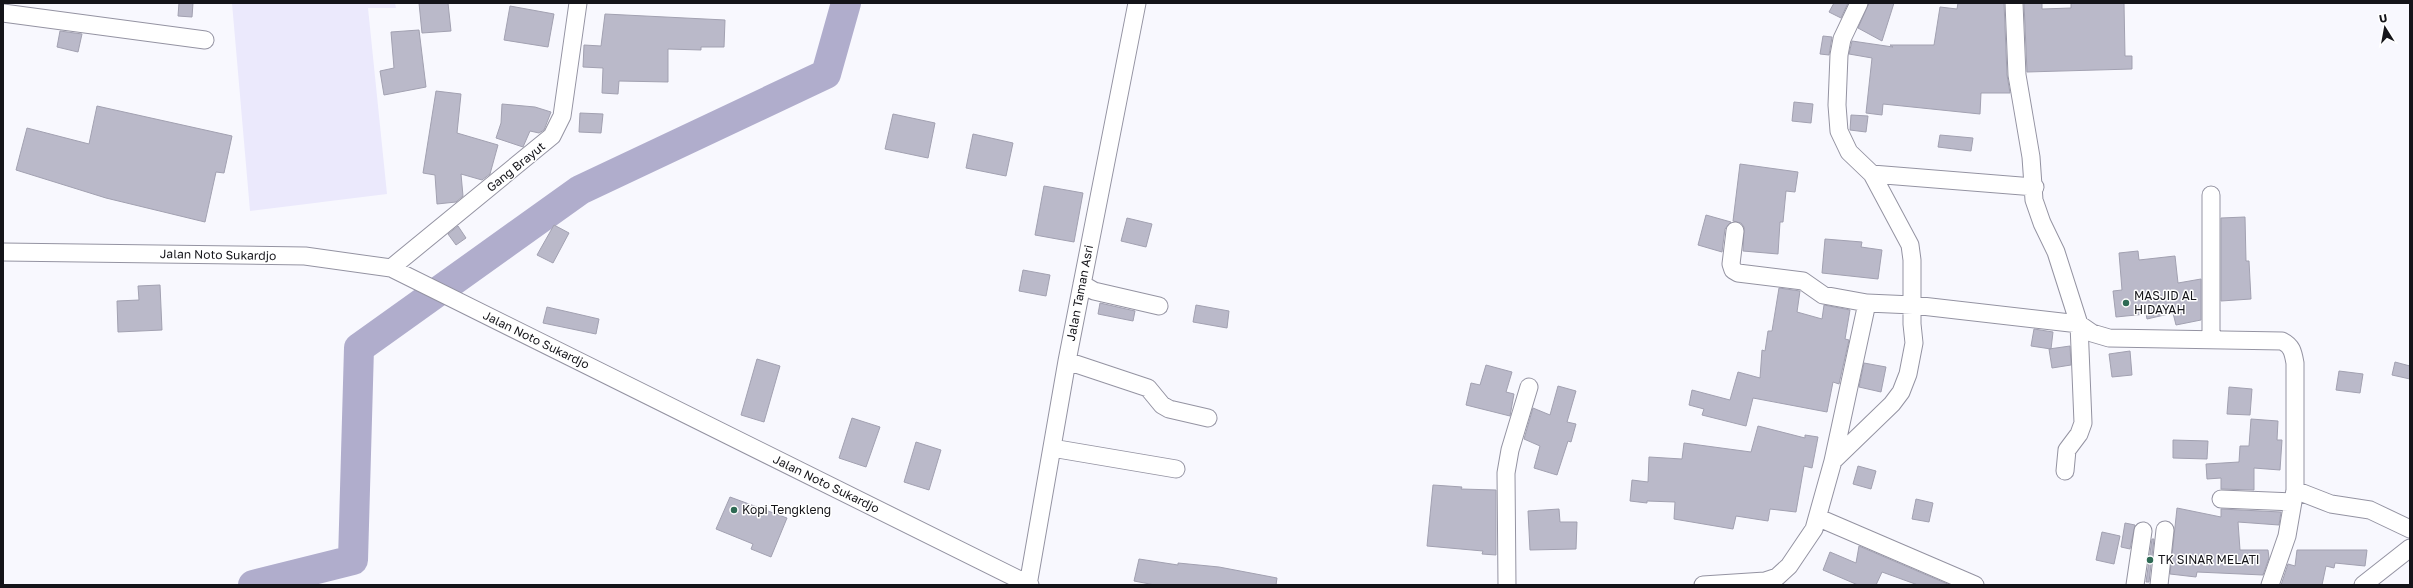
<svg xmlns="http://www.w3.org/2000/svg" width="2413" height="588" viewBox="0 0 2413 588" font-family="'Golos Text',sans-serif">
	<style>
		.built { fill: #ebe9fc }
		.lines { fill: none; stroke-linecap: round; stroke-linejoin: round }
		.river { stroke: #b0adcc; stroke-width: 30 }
		.building { fill: #bab9c9; stroke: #a2a1b1 }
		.minor-casing { stroke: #9493a2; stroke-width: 19 }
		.minor { stroke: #fff; stroke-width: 17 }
		.poi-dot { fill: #2e6a54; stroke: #fff; stroke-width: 1.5 }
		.labels { text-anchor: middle; stroke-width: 3; stroke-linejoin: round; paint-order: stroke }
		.street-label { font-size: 12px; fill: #141419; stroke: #fff }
		.poi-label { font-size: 12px; fill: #141419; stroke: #fff; text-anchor: start }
	</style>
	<rect width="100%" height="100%" fill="#f8f8fe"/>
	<!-- built -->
	<path class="built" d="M 232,3 L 395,3 L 396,8 L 368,8 L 387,194 L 250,211 Z"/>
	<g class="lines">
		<!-- river -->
		<path class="river" d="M 253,585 L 353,560 L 359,348 L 580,190 L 826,74 L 846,3"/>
	</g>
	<!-- building -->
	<path class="building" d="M 179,3 L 193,3 L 192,17 L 178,16 Z
		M 419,3 L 448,3 L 451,31 L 422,33 Z
		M 1834,3 L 1848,3 L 1841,18 L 1829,12 Z
		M 1869,3 L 1894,3 L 1882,41 L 1858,28 Z
		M 1958,3 L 2004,3 L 2007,75 L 2010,93 L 1981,93 L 1980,114 L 1883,104 L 1882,115 L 1866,113 L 1872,58 L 1849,54 L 1852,41 L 1893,47 L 1890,45 L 1934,45 L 1940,7 L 1957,9 Z
		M 2024,3 L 2042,3 L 2042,9 L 2071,8 L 2071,3 L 2124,3 L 2125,56 L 2132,56 L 2132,69 L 2027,72 Z
		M 510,6 L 554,14 L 548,47 L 504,40 Z
		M 605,14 L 725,20 L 724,47 L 701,47 L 701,50 L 668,49 L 668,82 L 619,81 L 618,94 L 602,93 L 603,68 L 583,67 L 584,45 L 601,46 Z
		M 419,30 L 426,87 L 384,95 L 380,71 L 394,68 L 391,32 Z
		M 60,31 L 82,34 L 78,52 L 57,47 Z
		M 1823,36 L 1832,37 L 1829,55 L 1820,54 Z
		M 436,91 L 461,94 L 457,133 L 498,145 L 490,174 L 482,180 L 461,174 L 463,196 L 456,202 L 437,204 L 435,175 L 423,173 Z
		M 1794,102 L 1813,104 L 1811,123 L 1792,121 Z
		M 502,104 L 535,107 L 551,112 L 544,130 L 539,133 L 530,131 L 523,147 L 496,138 L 501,123 Z
		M 97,106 L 232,136 L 224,173 L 216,172 L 205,222 L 106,198 L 16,170 L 27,128 L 89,144 Z
		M 580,113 L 603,114 L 601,133 L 579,132 Z
		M 893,114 L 935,123 L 928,158 L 885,149 Z
		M 1851,115 L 1868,116 L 1866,132 L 1850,130 Z
		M 973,134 L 1013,143 L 1006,176 L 966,168 Z
		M 1940,135 L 1973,138 L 1971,151 L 1938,147 Z
		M 1740,164 L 1798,172 L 1795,192 L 1786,191 L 1783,222 L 1780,222 L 1778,254 L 1743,251 L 1744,227 L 1741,223 L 1733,221 Z
		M 1044,186 L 1083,193 L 1074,242 L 1035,235 Z
		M 1706,215 L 1731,222 L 1725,229 L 1722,252 L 1698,245 Z
		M 2245,217 L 2246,261 L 2249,261 L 2251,299 L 2221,301 L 2221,218 Z
		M 1127,218 L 1152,224 L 1146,247 L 1121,241 Z
		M 554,225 L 569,233 L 553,263 L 537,255 Z
		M 458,226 L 466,238 L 456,245 L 448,234 Z
		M 1825,239 L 1862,242 L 1861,247 L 1882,250 L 1878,279 L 1822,273 Z
		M 2138,251 L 2139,260 L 2175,256 L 2178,283 L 2201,279 L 2201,320 L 2176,325 L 2173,313 L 2147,319 L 2146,314 L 2116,317 L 2113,291 L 2122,290 L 2119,253 Z
		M 1023,270 L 1050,275 L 1046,296 L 1019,291 Z
		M 160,285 L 162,330 L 118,332 L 117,301 L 139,300 L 138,286 Z
		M 1779,288 L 1800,291 L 1797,312 L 1822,319 L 1824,305 L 1850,310 L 1845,339 L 1849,340 L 1839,384 L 1833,382 L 1827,412 L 1753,398 L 1746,426 L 1702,415 L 1704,409 L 1689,405 L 1692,390 L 1730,400 L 1738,372 L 1760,378 L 1762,350 L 1765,351 L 1768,331 L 1772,331 Z
		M 1100,303 L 1135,311 L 1133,321 L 1098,314 Z
		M 1196,305 L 1229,311 L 1227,328 L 1193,322 Z
		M 547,307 L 599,319 L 596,334 L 543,323 Z
		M 2034,329 L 2053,332 L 2051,349 L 2031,346 Z
		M 2070,346 L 2071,365 L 2052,368 L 2049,349 Z
		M 2130,351 L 2132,375 L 2112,377 L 2109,354 Z
		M 757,359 L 780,366 L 764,422 L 741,415 Z
		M 2395,362 L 2410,366 L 2410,379 L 2392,375 Z
		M 1864,363 L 1886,367 L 1881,392 L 1859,387 Z
		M 1486,365 L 1512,372 L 1506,392 L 1514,394 L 1510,416 L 1466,405 L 1471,383 L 1480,385 Z
		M 2339,371 L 2363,374 L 2360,393 L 2336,390 Z
		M 1558,386 L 1576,391 L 1567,422 L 1576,424 L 1571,442 L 1568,441 L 1557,475 L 1534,468 L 1540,446 L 1524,439 L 1533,408 L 1550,415 Z
		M 2229,387 L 2252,389 L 2250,415 L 2227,414 Z
		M 852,418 L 880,427 L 866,467 L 839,458 Z
		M 2251,419 L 2278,421 L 2277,440 L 2282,440 L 2280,470 L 2254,468 L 2254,490 L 2221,489 L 2221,478 L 2207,479 L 2206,464 L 2239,462 L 2240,446 L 2249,446 Z
		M 1758,426 L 1805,438 L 1805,435 L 1818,437 L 1812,468 L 1804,466 L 1796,512 L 1770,509 L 1768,521 L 1736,516 L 1733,529 L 1674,519 L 1675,502 L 1647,501 L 1647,503 L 1630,501 L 1632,480 L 1648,482 L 1649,457 L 1682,459 L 1684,443 L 1751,452 Z
		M 2173,440 L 2208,441 L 2207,459 L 2173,458 Z
		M 916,442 L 941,450 L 929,490 L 904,482 Z
		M 1858,466 L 1876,471 L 1871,489 L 1853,484 Z
		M 1433,485 L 1462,487 L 1461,489 L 1496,490 L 1496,555 L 1482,554 L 1483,551 L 1427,546 Z
		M 730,497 L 787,518 L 771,557 L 751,549 L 753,544 L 716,529 Z
		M 1916,499 L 1933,503 L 1929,522 L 1912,519 Z
		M 2177,508 L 2221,517 L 2221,509 L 2281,512 L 2279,525 L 2238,522 L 2240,550 L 2268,550 L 2269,558 L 2263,575 L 2197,572 L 2196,577 L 2170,574 Z
		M 1559,509 L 1560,522 L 1577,522 L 1576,549 L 1530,550 L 1528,511 Z
		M 2125,523 L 2135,525 L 2130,549 L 2121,547 Z
		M 2102,532 L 2120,536 L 2114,564 L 2096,560 Z
		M 2152,539 L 2154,539 L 2149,582 L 2146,582 Z
		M 1859,546 L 1950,585 L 1918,585 L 1882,572 L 1876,585 L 1858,585 L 1823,570 L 1830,552 L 1856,563 Z
		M 2297,550 L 2367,550 L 2365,566 L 2335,563 L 2334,568 L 2326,566 L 2322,585 L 2281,585 L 2288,564 L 2295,566 Z
		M 1139,559 L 1178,565 L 1178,563 L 1219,567 L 1277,578 L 1276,585 L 1155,585 L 1134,581 Z"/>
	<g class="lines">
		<!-- minor casing -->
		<g class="minor-casing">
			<path id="minor" d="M 2014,3 L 2017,75 L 2031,157 L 2034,200 L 2042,223 L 2056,252 L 2079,324 L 2083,423 L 2079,434 L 2067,450 L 2065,471
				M 3,13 L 205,40
				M 1872,174 L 2035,187
				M 2211,195 L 2211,338
				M 1735,231 L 1731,264 L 1733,270 L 1738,273 L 1803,281 L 1823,295 L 1867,303
				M 3,252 L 305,256 L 391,268 L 1030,585
				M 391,268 L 552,136 L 562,116 L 578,3
				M 1082,284 L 1094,291 L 1159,306
				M 1067,361 L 1148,388 L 1162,405 L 1169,409 L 1208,418
				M 1052,448 L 1176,469
				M 1833,461 L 1892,404 L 1901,392 L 1908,374 L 1914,343 L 1912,324 L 1912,260 L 1910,245 L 1872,174 L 1849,152 L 1839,131 L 1837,105 L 1839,55 L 1842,39 L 1859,3
				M 2221,499 L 2293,502
				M 1819,518 L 1975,585
				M 1028,585 L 1067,361 L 1137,3
				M 1507,585 L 1506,473 L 1510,450 L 1529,387
				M 1703,585 L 1765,581 L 1777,577 L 1789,566 L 1814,529 L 1833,461 L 1867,303 L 1913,305 L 2079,324 L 2092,333 L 2109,338 L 2282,341 C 2292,346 2293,352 2295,363 L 2295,490 L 2331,504 L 2370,510 L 2410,529
				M 2135,585 L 2143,531
				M 2159,585 L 2165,530
				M 2270,585 L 2287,536 L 2295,490
				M 2363,585 L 2410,548"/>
		</g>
		<!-- minor -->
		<use href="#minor" class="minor"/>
	</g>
	<!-- markers -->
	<g class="poi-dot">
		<circle cx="2126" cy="303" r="4"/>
		<circle cx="734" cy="510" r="4"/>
		<circle cx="2150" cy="560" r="4"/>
	</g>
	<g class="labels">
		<!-- street labels -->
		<g class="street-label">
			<text transform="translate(516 167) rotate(-39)" y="4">Gang Brayut</text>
			<text transform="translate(218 255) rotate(1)" y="4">Jalan Noto Sukardjo</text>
			<text transform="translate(1080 293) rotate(-79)" y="4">Jalan Taman Asri</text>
			<text transform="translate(536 340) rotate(26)" y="4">Jalan Noto Sukardjo</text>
			<text transform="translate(826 484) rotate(26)" y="4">Jalan Noto Sukardjo</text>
		</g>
		<!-- poi labels -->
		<g class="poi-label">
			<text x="2134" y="300">MASJID AL<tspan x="2134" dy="14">HIDAYAH</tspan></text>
			<text x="742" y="514">Kopi Tengkleng</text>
			<text x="2158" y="564">TK SINAR MELATI</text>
		</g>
	</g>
	<!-- border -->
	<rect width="2413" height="588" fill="none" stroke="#141419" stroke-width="8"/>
	<!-- north arrow -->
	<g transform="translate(2385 28) rotate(349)" stroke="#ffffff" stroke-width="3" paint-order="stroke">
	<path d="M0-3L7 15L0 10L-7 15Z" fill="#141419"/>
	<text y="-6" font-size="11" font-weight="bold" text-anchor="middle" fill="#141419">U</text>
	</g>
</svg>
